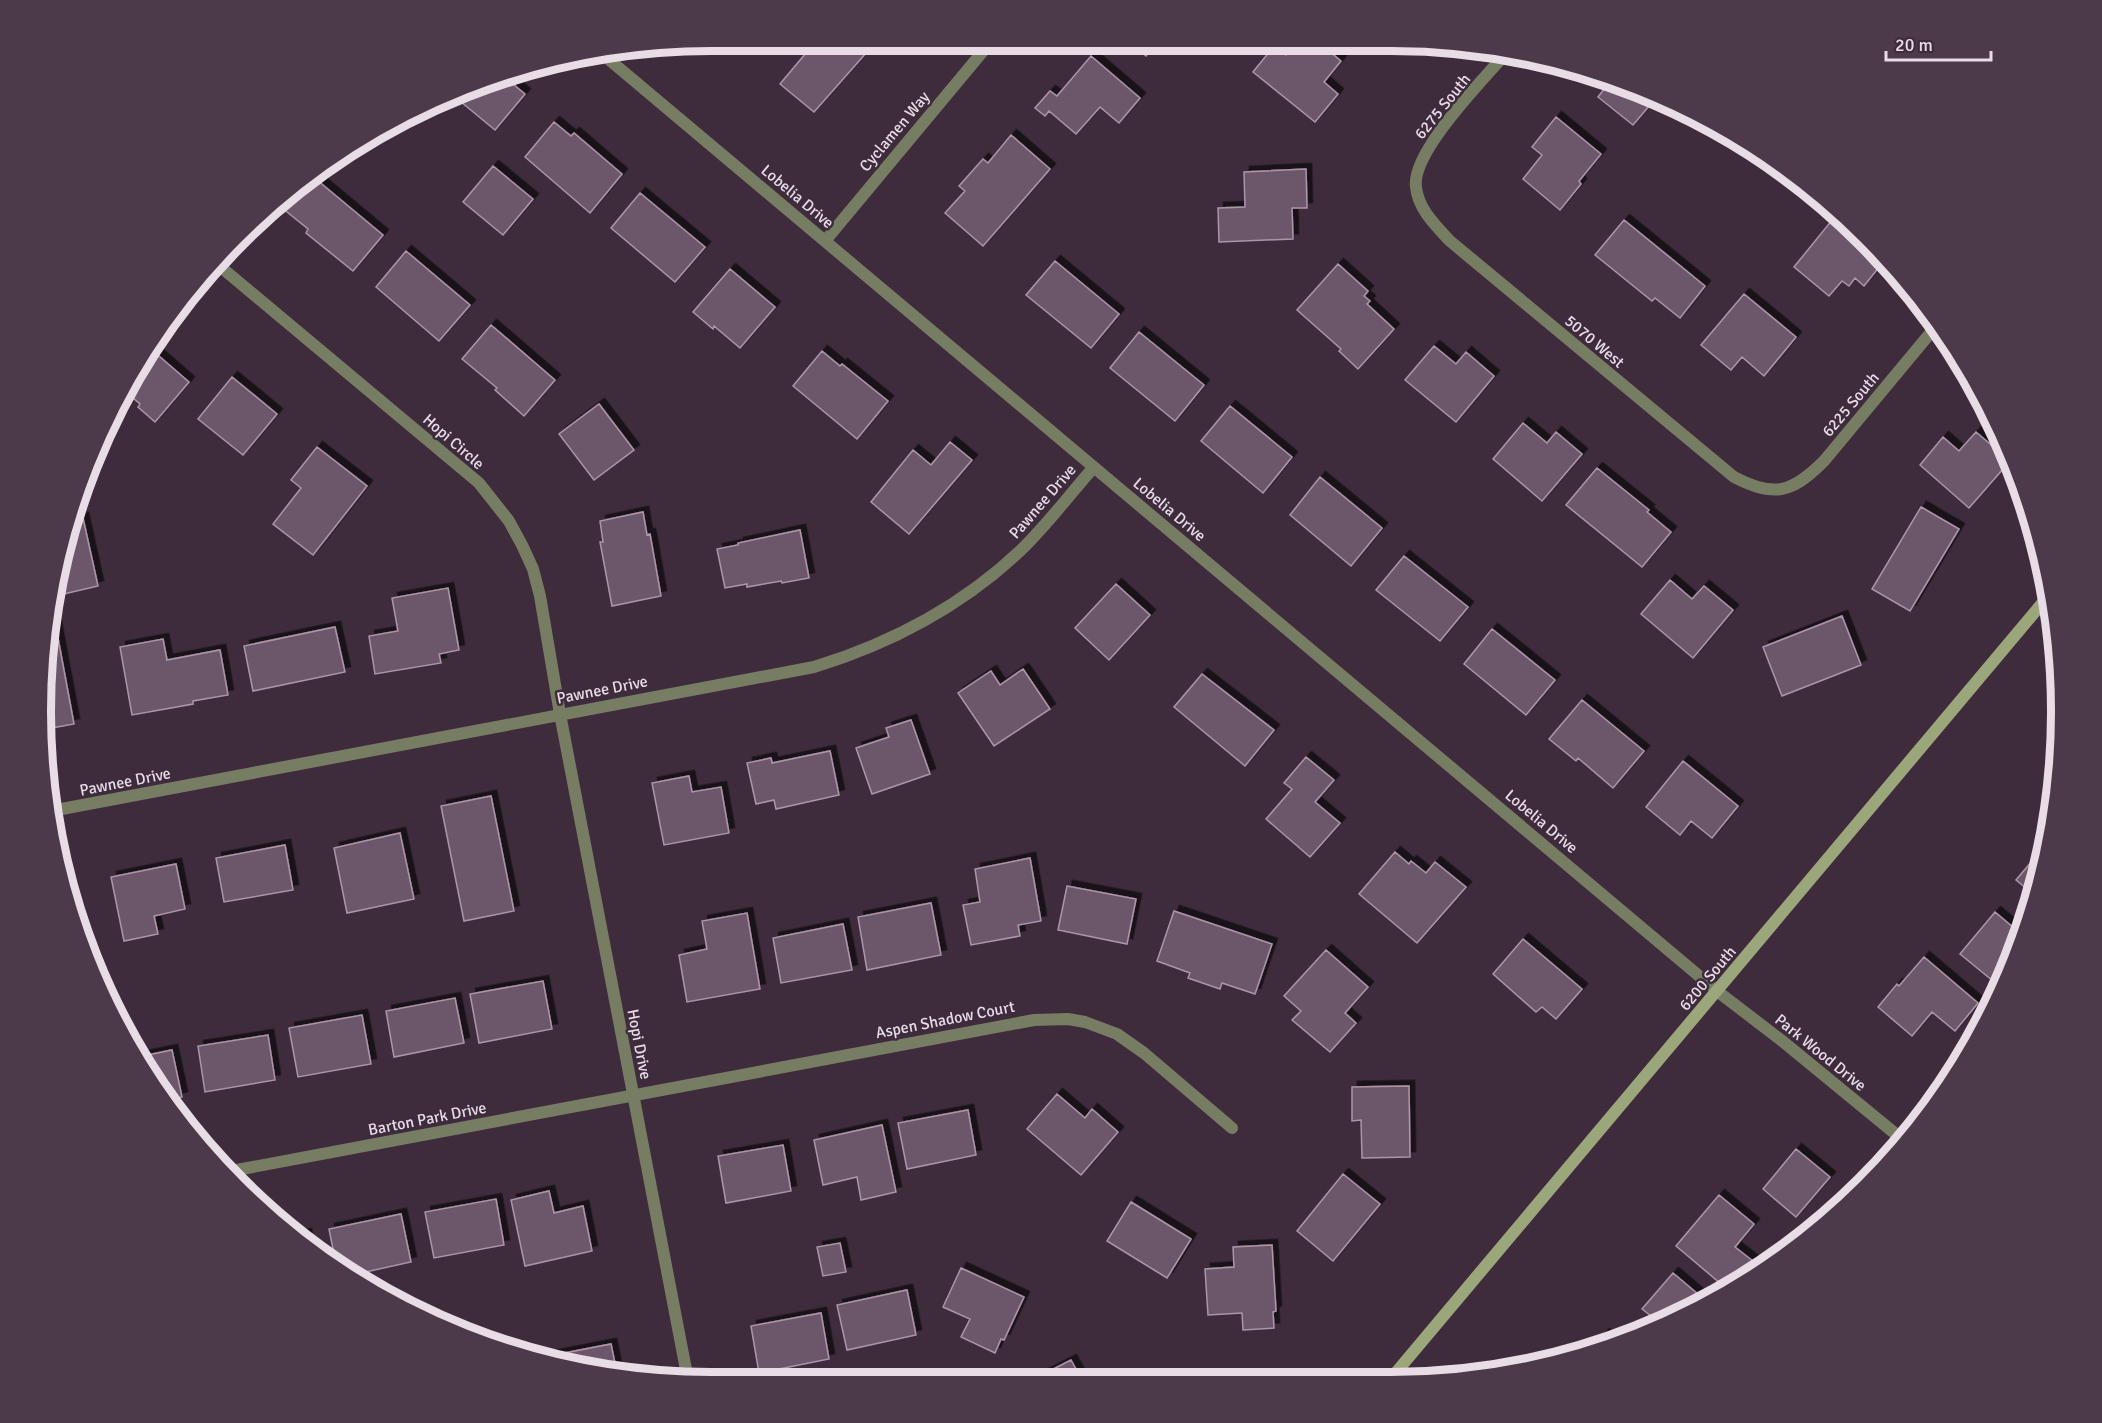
<svg xmlns="http://www.w3.org/2000/svg" width="2102" height="1423" viewBox="0 0 2102 1423" font-family="Signika,sans-serif">
	<style>
		.building { fill: #6c576a; stroke: #ac95a9; stroke-width: 1.5; filter: url(#shadow) }
		.lines { fill: none; stroke-linecap: round; stroke-linejoin: round }
		.minor { stroke: #767d62; stroke-width: 12 }
		.secondary { stroke: #9ba67b; stroke-width: 12 }
		.labels { text-anchor: middle; stroke-width: 5; stroke-linejoin: round; paint-order: stroke }
		.street-label { font-size: 16px; fill: #e8dce6; stroke: #3e2c3d }
		.rim { fill: none; stroke: #e8dce6; stroke-width: 8 }
	</style>
	<defs>
		<filter id="shadow"><feDropShadow dx="5.5" dy="-5.5" stdDeviation="0" flood-color="#0009"/></filter>
	</defs>
	<rect width="100%" height="100%" fill="#3e2c3d"/>
	<!-- building -->
	<path class="building" d="M 1298,41 L 1317,41 L 1341,61 L 1324,82 L 1338,94 L 1315,122 L 1253,72 L 1275,45 L 1286,55 Z
		M 1377,41 L 1390,40 L 1394,41 L 1387,49 Z
		M 1130,42 L 1158,42 L 1146,56 Z
		M 874,44 L 814,112 L 780,84 L 806,53 L 801,48 L 804,45 Z
		M 1091,56 L 1140,98 L 1119,123 L 1100,107 L 1076,134 L 1049,111 L 1045,116 L 1035,108 L 1050,91 L 1057,96 Z
		M 502,75 L 525,94 L 495,130 L 455,97 Z
		M 1609,83 L 1655,99 L 1633,125 L 1598,97 Z
		M 1556,117 L 1601,154 L 1579,181 L 1581,184 L 1560,210 L 1523,179 L 1542,155 L 1532,147 Z
		M 554,122 L 571,136 L 574,133 L 622,174 L 590,213 L 525,157 Z
		M 1011,135 L 1050,169 L 983,246 L 945,213 L 965,191 L 959,186 L 983,159 L 988,163 Z
		M 493,166 L 533,199 L 503,235 L 463,202 Z
		M 1306,169 L 1307,208 L 1292,208 L 1293,239 L 1219,242 L 1218,208 L 1245,207 L 1244,172 Z
		M 311,175 L 383,235 L 353,271 L 306,233 L 308,229 L 282,208 Z
		M 640,193 L 705,247 L 675,282 L 611,228 Z
		M 1837,214 L 1865,237 L 1884,261 L 1864,286 L 1855,278 L 1849,286 L 1842,281 L 1829,296 L 1794,267 Z
		M 1624,220 L 1705,286 L 1680,318 L 1655,298 L 1652,301 L 1595,255 Z
		M 406,251 L 470,305 L 439,341 L 376,287 Z
		M 1055,261 L 1119,314 L 1091,348 L 1026,295 Z
		M 1338,264 L 1368,291 L 1364,296 L 1370,301 L 1367,304 L 1394,329 L 1358,369 L 1339,351 L 1341,349 L 1297,310 Z
		M 730,269 L 775,307 L 740,348 L 714,326 L 713,329 L 693,312 Z
		M 1744,294 L 1796,337 L 1764,376 L 1742,357 L 1731,370 L 1701,345 Z
		M 491,325 L 555,380 L 524,416 L 495,390 L 497,388 L 462,359 Z
		M 1139,332 L 1204,385 L 1175,421 L 1110,368 Z
		M 1434,346 L 1456,364 L 1466,352 L 1494,376 L 1456,422 L 1405,380 Z
		M 152,350 L 189,382 L 155,422 L 138,407 L 140,404 L 127,393 Z
		M 822,351 L 840,366 L 842,364 L 888,401 L 857,439 L 793,386 Z
		M 232,377 L 277,414 L 243,455 L 198,419 Z
		M 599,404 L 634,450 L 594,480 L 559,434 Z
		M 1230,406 L 1292,457 L 1263,493 L 1201,441 Z
		M 1523,423 L 1547,443 L 1556,432 L 1582,454 L 1542,501 L 1493,459 Z
		M 1976,432 L 2010,461 L 1969,508 L 1920,465 L 1943,437 L 1959,451 Z
		M 950,442 L 972,460 L 909,534 L 871,502 L 913,450 L 931,465 Z
		M 317,447 L 367,486 L 313,555 L 273,524 L 301,488 L 291,480 Z
		M 1597,468 L 1649,510 L 1647,512 L 1671,532 L 1642,567 L 1566,505 Z
		M 1320,477 L 1382,528 L 1351,566 L 1290,515 Z
		M 1921,507 L 1959,529 L 1910,611 L 1872,589 Z
		M 643,512 L 647,535 L 650,534 L 661,596 L 612,606 L 600,542 L 603,542 L 600,521 Z
		M 83,518 L 98,586 L 51,597 L 53,580 L 71,521 Z
		M 800,530 L 809,578 L 782,583 L 781,581 L 747,587 L 747,584 L 725,588 L 717,549 L 738,545 L 738,543 Z
		M 1404,556 L 1468,607 L 1440,641 L 1376,590 Z
		M 1670,580 L 1692,599 L 1704,586 L 1733,610 L 1693,658 L 1641,614 Z
		M 1116,584 L 1150,615 L 1109,660 L 1075,628 Z
		M 448,588 L 459,650 L 439,654 L 441,663 L 375,674 L 369,636 L 398,631 L 392,598 Z
		M 1842,616 L 1861,665 L 1782,696 L 1763,647 Z
		M 55,622 L 74,724 L 46,729 L 42,667 L 48,623 Z
		M 335,627 L 345,672 L 253,691 L 244,646 Z
		M 1492,629 L 1555,680 L 1526,715 L 1464,664 Z
		M 163,639 L 167,660 L 220,650 L 228,695 L 193,701 L 193,704 L 132,715 L 120,647 Z
		M 1023,669 L 1050,709 L 994,746 L 958,693 L 991,671 L 1000,685 Z
		M 1202,674 L 1274,730 L 1245,766 L 1174,707 Z
		M 1582,700 L 1644,751 L 1613,788 L 1578,758 L 1576,761 L 1549,739 Z
		M 911,720 L 930,774 L 872,794 L 856,748 L 889,737 L 886,728 Z
		M 830,751 L 839,795 L 776,809 L 774,800 L 756,804 L 747,763 L 771,758 L 772,763 Z
		M 1306,757 L 1334,780 L 1315,802 L 1340,823 L 1310,857 L 1266,819 L 1292,789 L 1284,783 Z
		M 1683,761 L 1738,806 L 1712,838 L 1691,821 L 1680,835 L 1646,807 Z
		M 689,776 L 692,792 L 721,787 L 729,833 L 664,845 L 652,783 Z
		M 491,796 L 514,911 L 464,921 L 441,806 Z
		M 400,833 L 414,899 L 347,913 L 334,848 Z
		M 2049,841 L 2049,842 L 2033,894 L 2016,880 Z
		M 285,845 L 293,890 L 224,902 L 216,858 Z
		M 1395,852 L 1409,864 L 1411,861 L 1426,873 L 1435,862 L 1466,887 L 1417,943 L 1359,894 Z
		M 1030,858 L 1041,921 L 1018,925 L 1020,936 L 971,945 L 963,905 L 980,902 L 975,869 Z
		M 176,864 L 185,909 L 154,916 L 158,934 L 124,941 L 111,877 Z
		M 1067,886 L 1136,899 L 1127,944 L 1058,930 Z
		M 931,903 L 941,955 L 867,970 L 858,917 Z
		M 1174,911 L 1272,944 L 1255,994 L 1222,983 L 1220,989 L 1188,978 L 1190,973 L 1157,961 Z
		M 1995,912 L 2021,934 L 2014,955 L 1993,981 L 1960,954 Z
		M 747,913 L 760,989 L 687,1002 L 679,955 L 707,949 L 702,921 Z
		M 843,924 L 852,970 L 781,983 L 773,938 Z
		M 1523,939 L 1582,989 L 1556,1019 L 1542,1007 L 1536,1012 L 1493,974 Z
		M 1326,950 L 1368,987 L 1345,1013 L 1356,1023 L 1330,1052 L 1292,1020 L 1301,1011 L 1284,996 Z
		M 1924,957 L 1978,1003 L 1955,1031 L 1932,1012 L 1912,1036 L 1878,1007 L 1897,984 L 1899,986 Z
		M 543,981 L 552,1029 L 479,1043 L 470,994 Z
		M 455,998 L 464,1043 L 394,1057 L 386,1011 Z
		M 362,1015 L 371,1064 L 298,1077 L 289,1028 Z
		M 268,1035 L 275,1080 L 205,1092 L 198,1046 Z
		M 172,1050 L 182,1097 L 171,1100 L 138,1057 Z
		M 1409,1086 L 1410,1157 L 1362,1158 L 1361,1120 L 1352,1121 L 1352,1087 Z
		M 1057,1094 L 1085,1118 L 1092,1109 L 1118,1132 L 1081,1175 L 1027,1129 Z
		M 968,1110 L 976,1155 L 907,1169 L 898,1123 Z
		M 882,1125 L 896,1192 L 861,1200 L 857,1177 L 823,1185 L 814,1140 Z
		M 783,1145 L 791,1191 L 726,1203 L 718,1156 Z
		M 1796,1149 L 1830,1177 L 1796,1217 L 1763,1189 Z
		M 1343,1174 L 1380,1204 L 1333,1261 L 1297,1231 Z
		M 549,1191 L 554,1213 L 583,1206 L 592,1251 L 525,1266 L 511,1200 Z
		M 1719,1195 L 1754,1224 L 1735,1247 L 1758,1265 L 1747,1278 L 1727,1289 L 1676,1246 Z
		M 496,1199 L 504,1245 L 434,1258 L 425,1212 Z
		M 1131,1202 L 1191,1239 L 1167,1278 L 1107,1241 Z
		M 401,1214 L 411,1262 L 352,1275 L 336,1264 L 329,1229 Z
		M 306,1234 L 308,1247 L 294,1236 Z
		M 840,1243 L 846,1272 L 823,1276 L 817,1247 Z
		M 1272,1245 L 1276,1311 L 1273,1312 L 1274,1328 L 1243,1330 L 1242,1313 L 1208,1315 L 1205,1269 L 1234,1267 L 1233,1247 Z
		M 961,1268 L 1024,1297 L 1004,1340 L 1001,1339 L 995,1353 L 961,1337 L 970,1319 L 943,1307 Z
		M 1673,1273 L 1705,1300 L 1640,1333 L 1638,1331 L 1651,1316 L 1642,1309 Z
		M 907,1290 L 916,1335 L 847,1350 L 837,1305 Z
		M 821,1313 L 829,1359 L 759,1373 L 751,1326 Z
		M 1604,1334 L 1613,1342 L 1591,1348 Z
		M 611,1344 L 617,1373 L 581,1370 L 544,1357 Z
		M 1071,1360 L 1083,1382 L 1028,1382 Z"/>
	<g class="lines">
		<!-- minor -->
		<path class="minor" d="M 600,52 L 1717,991 L 1781,1040 L 1903,1140
			M 1507,52 C 1484,79 1411,152 1416,187 C 1418,209 1436,226 1450,241 L 1734,477 C 1774,498 1792,493 1824,461 L 1937,325
			M 825,241 L 989,44
			M 216,263 L 479,483 L 509,521 L 522,545 L 533,569 L 540,596 L 560,714 L 688,1380
			M 51,811 L 814,667 C 892,643 962,606 1021,550 C 1047,525 1070,494 1094,467
			M 226,1172 L 1034,1020 L 1068,1019 L 1085,1022 L 1117,1034 L 1144,1053 L 1232,1128"/>
		<!-- secondary -->
		<path class="secondary" d="M 1388,1382 L 2050,594"/>
	</g>
	<g class="labels">
		<!-- street labels -->
		<g class="street-label">
			<text transform="translate(1442 106) rotate(-51)" y="6">6275 South</text>
			<text transform="translate(894 131) rotate(-50)" y="6">Cyclamen Way</text>
			<text transform="translate(798 196) rotate(40)" y="6">Lobelia Drive</text>
			<text transform="translate(1595 341) rotate(40)" y="6">5070 West</text>
			<text transform="translate(1850 404) rotate(-50)" y="6">6225 South</text>
			<text transform="translate(454 441) rotate(41)" y="6">Hopi Circle</text>
			<text transform="translate(1042 501) rotate(-49)" y="6">Pawnee Drive</text>
			<text transform="translate(1170 509) rotate(40)" y="6">Lobelia Drive</text>
			<text transform="translate(602 689) rotate(-11)" y="6">Pawnee Drive</text>
			<text transform="translate(125 781) rotate(-11)" y="6">Pawnee Drive</text>
			<text transform="translate(1542 821) rotate(40)" y="6">Lobelia Drive</text>
			<text transform="translate(1707 978) rotate(-50)" y="6">6200 South</text>
			<text transform="translate(945 1019) rotate(-11)" y="6">Aspen Shadow Court</text>
			<text transform="translate(640 1044) rotate(79)" y="6">Hopi Drive</text>
			<text transform="translate(1821 1052) rotate(39)" y="6">Park Wood Drive</text>
			<text transform="translate(427 1118) rotate(-11)" y="6">Barton Park Drive</text>
		</g>
	</g>
	<!-- crop -->
	<path d="M0 0H2102V1423H0ZM711 51H1391A660 660 0 0 1 2051 711V712A660 660 0 0 1 1391 1372H711A660 660 0 0 1 51 712V711A660 660 0 0 1 711 51Z" fill="#4c3a4b" fill-rule="evenodd"/>
	<path class="rim" d="M711 51H1391A660 660 0 0 1 2051 711V712A660 660 0 0 1 1391 1372H711A660 660 0 0 1 51 712V711A660 660 0 0 1 711 51Z"/>
	<!-- scale -->
	<path d="M1886 51v9h105v-9" fill="none" stroke="#e8dce6" stroke-width="3"/>
	<text x="1895" y="51" font-size="18" fill="#e8dce6" stroke="#3e2c3d" stroke-width="4.5" paint-order="stroke">20 m</text>
</svg>
